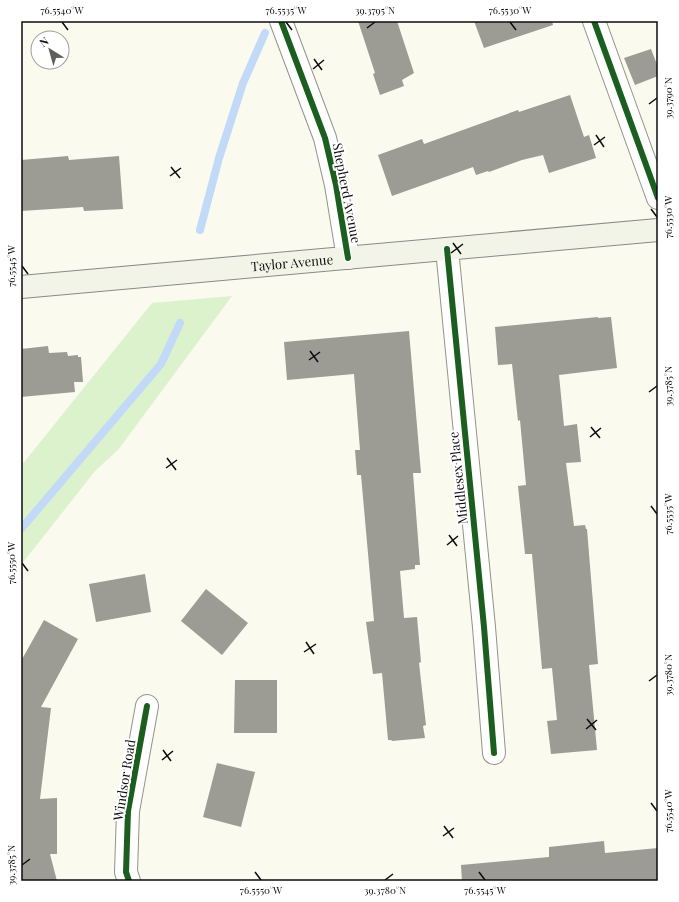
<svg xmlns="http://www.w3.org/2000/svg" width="679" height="902" viewBox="0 0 679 902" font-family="'Playfair Display',serif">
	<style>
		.green { fill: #dcf2cd }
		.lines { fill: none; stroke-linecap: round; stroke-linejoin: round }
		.stream { stroke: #c2daf7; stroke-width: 8 }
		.building { fill: #9c9c95 }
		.street-casing { stroke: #93938e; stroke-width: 24 }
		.secondary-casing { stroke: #8a8a85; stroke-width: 24 }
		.street { stroke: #fefefd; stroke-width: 22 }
		.secondary { stroke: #f3f4e8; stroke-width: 22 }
		.cycleway-casing { stroke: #fff; stroke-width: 8 }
		.cycleway { stroke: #1b5e20; stroke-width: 6 }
		.ticks { fill: none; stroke: #0c0c0c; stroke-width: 1.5 }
		.labels { text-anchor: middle; stroke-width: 4; stroke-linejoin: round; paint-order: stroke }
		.street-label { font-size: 13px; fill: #0c0c0c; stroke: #fff }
		.neatline { fill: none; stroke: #0c0c0c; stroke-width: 1.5 }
		.ticks-label { font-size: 10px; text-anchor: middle; fill: #0c0c0c }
	</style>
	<rect width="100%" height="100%" fill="#fafaef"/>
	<!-- green -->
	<path class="green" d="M 232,296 L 118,450 L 95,471 L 21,565 L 21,466 L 152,303 Z"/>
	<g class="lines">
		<!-- stream -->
		<path class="stream" d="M 200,230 L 219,158 L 243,83 L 265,33
			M 21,529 L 161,364 L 180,323"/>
	</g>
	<!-- building -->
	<path class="building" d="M 358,21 L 397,21 L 414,73 L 402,80 L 404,86 L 380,95 L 373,74 L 375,73 Z
		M 474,21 L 552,21 L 553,25 L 484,48 Z
		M 651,49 L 658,67 L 658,76 L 635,85 L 624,58 Z
		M 570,95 L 584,137 L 589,135 L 596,158 L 549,173 L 543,155 L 522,160 L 489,172 L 488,171 L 476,175 L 473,167 L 392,196 L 378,155 L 422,139 L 424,144 L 518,110 L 519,112 Z
		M 68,156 L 69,160 L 119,156 L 123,209 L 84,211 L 83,207 L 21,211 L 21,160 Z
		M 598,317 L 598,318 L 611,317 L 617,368 L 559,375 L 564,426 L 577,424 L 580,452 L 581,462 L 566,463 L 574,526 L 585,525 L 586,529 L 587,529 L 598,664 L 589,665 L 597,750 L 551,754 L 547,721 L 557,720 L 552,668 L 542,669 L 532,554 L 525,554 L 518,486 L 526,485 L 520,420 L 518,421 L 512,364 L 498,365 L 495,327 Z
		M 409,331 L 421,473 L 413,473 L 420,565 L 415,565 L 415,569 L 400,571 L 404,618 L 417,617 L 421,662 L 419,663 L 426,725 L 423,726 L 425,738 L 392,741 L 391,740 L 388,740 L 382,673 L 373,674 L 366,622 L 374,621 L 361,475 L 357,475 L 355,450 L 360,450 L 354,374 L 287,380 L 284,342 Z
		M 48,346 L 49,353 L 67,352 L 68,356 L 78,355 L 78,357 L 81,357 L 83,382 L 74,382 L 75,392 L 21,397 L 21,349 Z
		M 145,574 L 151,612 L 96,622 L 89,584 Z
		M 206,589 L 248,623 L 222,655 L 181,621 Z
		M 44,620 L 78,639 L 41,707 L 51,708 L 40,799 L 57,798 L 57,854 L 50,854 L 57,881 L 21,881 L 21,661 Z
		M 235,680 L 277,680 L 277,733 L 234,733 Z
		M 217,763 L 255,772 L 241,827 L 203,817 Z
		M 604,841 L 605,853 L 658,848 L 658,881 L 462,881 L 461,865 L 549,857 L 549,847 Z"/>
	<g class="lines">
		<!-- street casing -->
		<g class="street-casing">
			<path id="street" d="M 281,21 L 325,138 L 336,185 L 348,258
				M 594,21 L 658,198
				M 447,249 L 484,627 L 494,753
				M 129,881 L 126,872 L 128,811 L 147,706"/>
		</g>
		<!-- secondary casing -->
		<g class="secondary-casing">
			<g id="secondary">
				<path id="s1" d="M 21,287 L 658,230"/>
			</g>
		</g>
		<!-- street -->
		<use href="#street" class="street"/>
		<!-- secondary -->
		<use href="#secondary" class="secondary"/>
		<!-- cycleway casing -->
		<g class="cycleway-casing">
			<path id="cycleway" d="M 281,21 L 325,138 L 336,185 L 348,258
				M 594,21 L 658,198
				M 447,249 L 484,627 L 494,753
				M 129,881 L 126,872 L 128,811 L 147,706"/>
		</g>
		<!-- cycleway -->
		<use href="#cycleway" class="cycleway"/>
	</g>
	<!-- ticks -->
	<path class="ticks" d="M 62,22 L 68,30M 286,22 L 292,30M 510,22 L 516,30M 367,28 L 375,22M 314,59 L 322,70M 313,69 L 324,60M 649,104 L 657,98M 596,135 L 604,147M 594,145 L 605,137M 171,167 L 180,178M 170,176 L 181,168M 651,209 L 657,217M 453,243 L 461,254M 451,253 L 463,244M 22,266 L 28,274M 310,351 L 318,362M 309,360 L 320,352M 649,392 L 657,386M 591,427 L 600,438M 590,437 L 601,428M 167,458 L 176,470M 166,468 L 177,460M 651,506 L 657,514M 449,535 L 457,546M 447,545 L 458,536M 22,563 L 28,571M 306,642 L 314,654M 304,652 L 316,644M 649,681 L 657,675M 587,719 L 596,730M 586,729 L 597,720M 163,750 L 171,761M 162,760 L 173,751M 651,803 L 657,811M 444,826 L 453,838M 443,836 L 454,828M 22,865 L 30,859M 255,872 L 261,880M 479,872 L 485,880M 385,880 L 393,874"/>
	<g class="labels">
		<!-- street labels -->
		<g class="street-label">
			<text transform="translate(347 193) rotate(79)" y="5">Shepherd Avenue</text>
			<text dy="5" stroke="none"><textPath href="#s1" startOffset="272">Taylor Avenue</textPath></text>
			<text transform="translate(458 478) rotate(-96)" y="5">Middlesex Place</text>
			<text transform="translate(124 780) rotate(-81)" y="5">Windsor Road</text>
		</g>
	</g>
	<!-- border -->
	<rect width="679" height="902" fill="none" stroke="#ffffff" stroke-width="44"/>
	<!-- north arrow -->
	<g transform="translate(50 50) rotate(323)"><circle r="19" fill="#ffffff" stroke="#9e9e9e"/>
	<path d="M0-3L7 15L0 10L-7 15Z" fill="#5f5f5b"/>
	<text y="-6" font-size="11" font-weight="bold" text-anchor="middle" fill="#0c0c0c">N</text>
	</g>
	<rect x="22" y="22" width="635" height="858" class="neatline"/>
	<g class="ticks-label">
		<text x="62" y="14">76.5540°W</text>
		<text x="286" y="14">76.5535°W</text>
		<text x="375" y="14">39.3795°N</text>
		<text x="510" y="14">76.5530°W</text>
		<text transform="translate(668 98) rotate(-90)" y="4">39.3790°N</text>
		<text transform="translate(668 217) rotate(-90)" y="4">76.5530°W</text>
		<text transform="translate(11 266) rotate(-90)" y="4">76.5545°W</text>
		<text transform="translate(668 386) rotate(-90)" y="4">39.3785°N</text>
		<text transform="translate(668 514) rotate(-90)" y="4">76.5535°W</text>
		<text transform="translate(11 563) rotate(-90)" y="4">76.5550°W</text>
		<text transform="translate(668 675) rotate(-90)" y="4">39.3780°N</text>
		<text transform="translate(668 811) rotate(-90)" y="4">76.5540°W</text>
		<text transform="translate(11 865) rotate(-90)" y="4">39.3785°N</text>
		<text x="261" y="894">76.5550°W</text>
		<text x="385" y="894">39.3780°N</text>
		<text x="485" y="894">76.5545°W</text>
	</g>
</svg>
